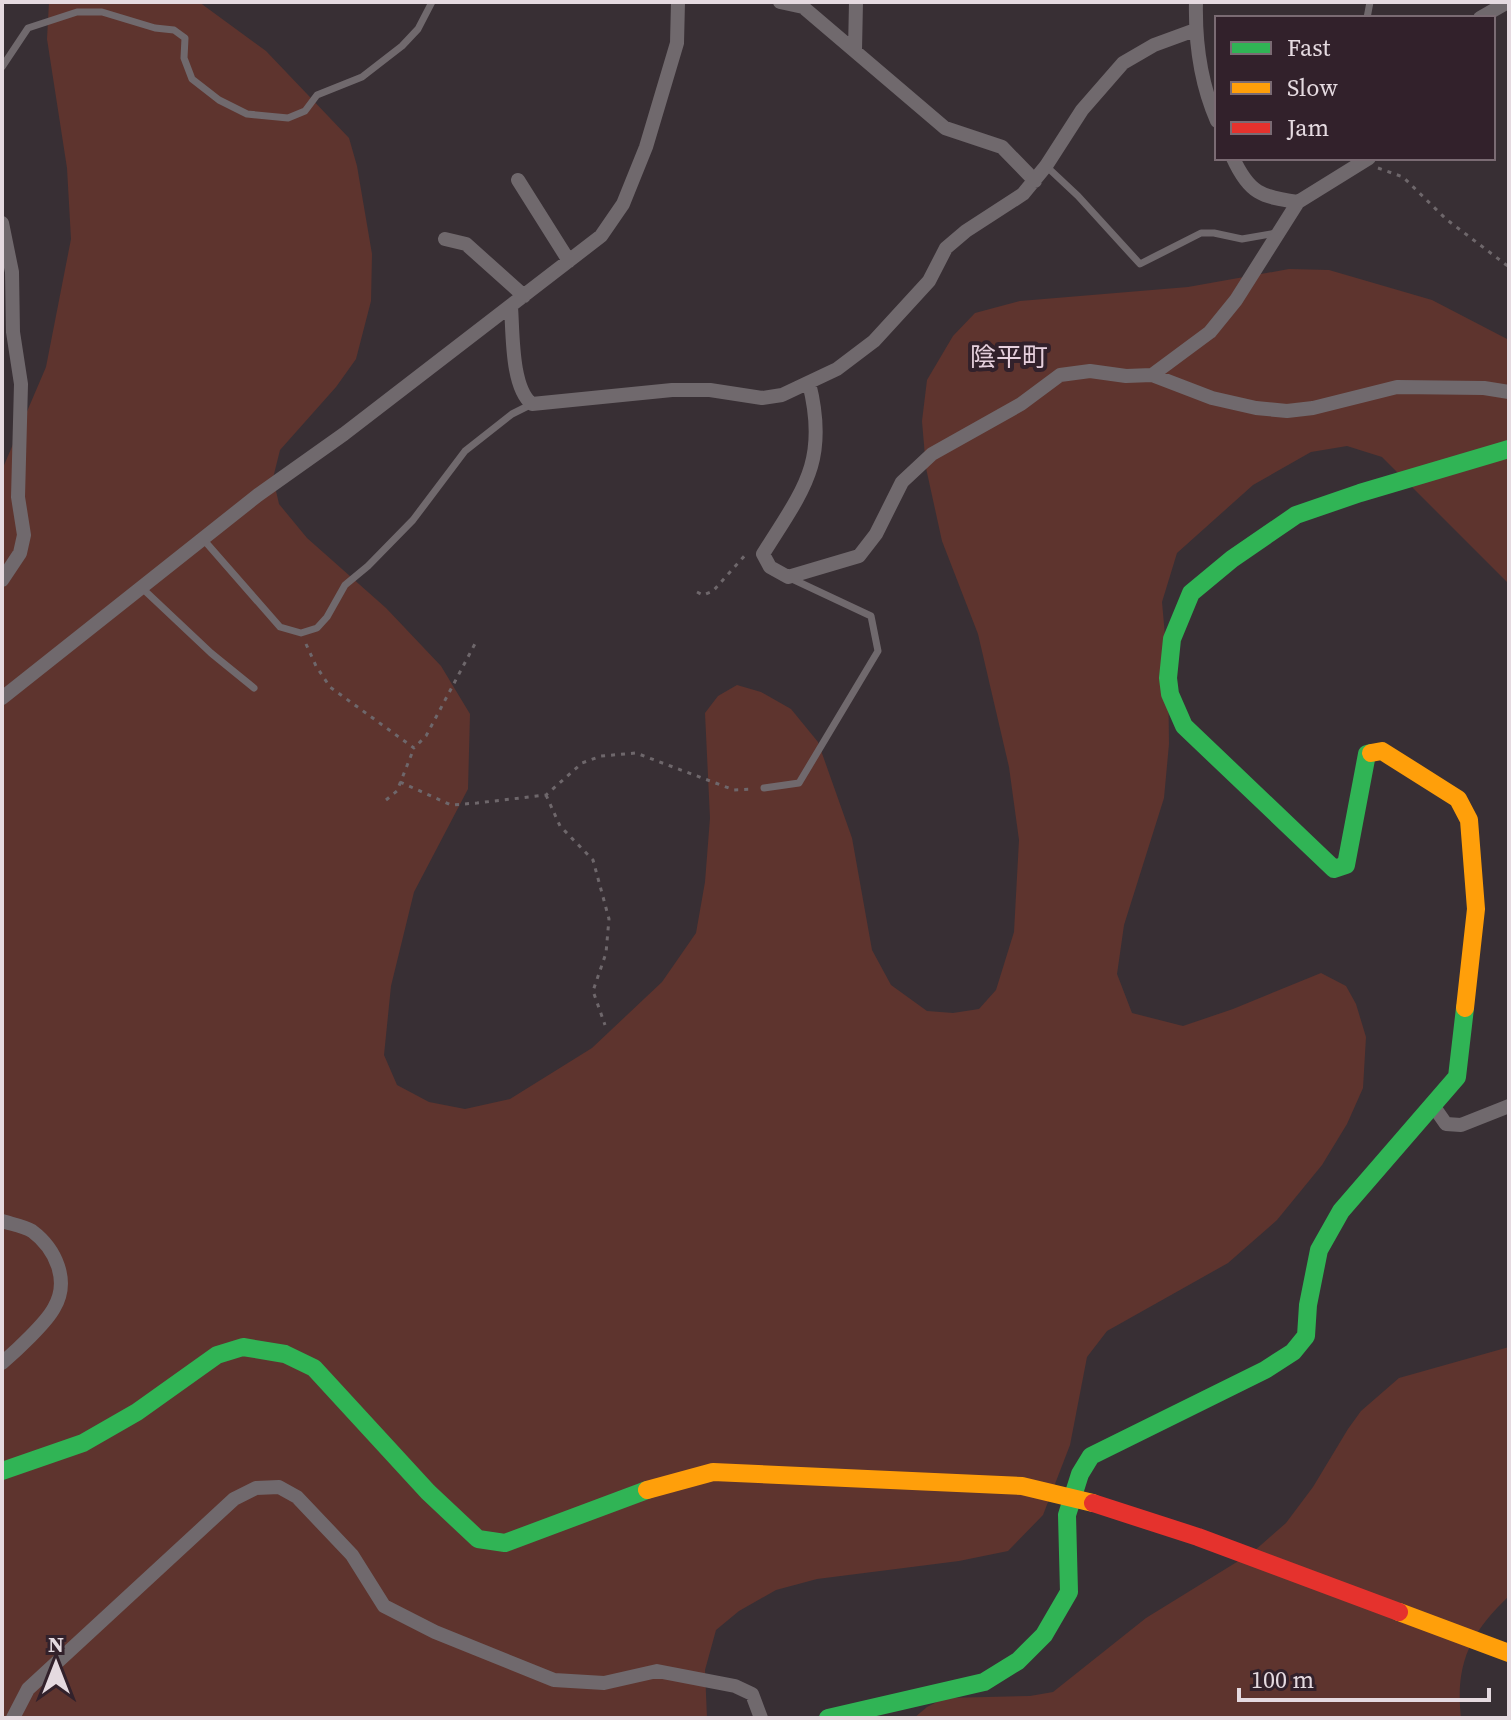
<svg xmlns="http://www.w3.org/2000/svg" width="1511" height="1720" viewBox="0 0 1511 1720" font-family="'Source Serif 4','Noto Sans JP',serif">
	<style>
		.green { fill: #5e342e }
		.lines { fill: none; stroke-linecap: round; stroke-linejoin: round }
		.path { stroke: #6e676b; stroke-width: 3; stroke-dasharray: 4 6; stroke-linecap: butt }
		.lane { stroke: #70696d; stroke-width: 7 }
		.street { stroke: #70696d; stroke-width: 14 }
		.fast { stroke: #30b455; stroke-width: 18 }
		.slow { stroke: #ff9f0a; stroke-width: 18 }
		.jam { stroke: #e5322d; stroke-width: 18 }
		.labels { text-anchor: middle; stroke-width: 8; stroke-linejoin: round; paint-order: stroke }
		.quarter-label { font-size: 26px; fill: #e6d0dd; stroke: #32212b }
	</style>
	<rect width="100%" height="100%" fill="#382f34"/>
	<!-- green -->
	<path class="green" d="M 49,2 L 199,2 L 266,51 L 349,138 L 357,166 L 372,254 L 371,301 L 356,359 L 336,387 L 280,450 L 273,478 L 279,504 L 307,538 L 386,608 L 441,666 L 470,714 L 468,789 L 414,892 L 391,986 L 384,1055 L 397,1085 L 429,1102 L 465,1109 L 510,1099 L 592,1048 L 662,982 L 696,933 L 705,882 L 710,818 L 705,713 L 718,696 L 737,685 L 761,692 L 791,709 L 818,742 L 852,838 L 872,950 L 891,985 L 927,1011 L 953,1013 L 979,1009 L 996,990 L 1014,932 L 1019,840 L 1009,767 L 978,634 L 942,541 L 926,468 L 922,421 L 927,380 L 953,336 L 975,313 L 1020,301 L 1188,287 L 1289,269 L 1329,270 L 1432,300 L 1509,340 L 1509,584 L 1382,457 L 1347,446 L 1311,452 L 1253,485 L 1177,553 L 1162,602 L 1168,669 L 1169,744 L 1164,798 L 1124,925 L 1117,974 L 1132,1013 L 1183,1026 L 1233,1009 L 1321,973 L 1346,986 L 1356,1004 L 1366,1037 L 1363,1088 L 1347,1124 L 1322,1165 L 1277,1220 L 1228,1263 L 1107,1331 L 1087,1357 L 1070,1445 L 1043,1515 L 1008,1551 L 959,1561 L 817,1579 L 776,1590 L 739,1611 L 716,1630 L 705,1670 L 707,1718 L 2,1718 L 2,470 L 46,367 L 71,239 L 67,168 L 47,39 Z
		M 1509,1347 L 1509,1596 C 1470,1633 1455,1664 1461,1718 L 914,1718 L 927,1707 L 945,1698 L 1030,1696 L 1053,1692 L 1146,1618 L 1253,1552 L 1286,1523 L 1313,1487 L 1348,1429 L 1361,1411 L 1399,1378 Z"/>
	<g class="lines">
		<!-- path -->
		<path class="path" d="M 1378,168 L 1403,177 L 1446,219 L 1509,267
			M 697,592 L 703,595 L 713,591 L 748,552
			M 306,644 L 316,666 L 330,687 L 414,748 L 426,736 L 477,640
			M 400,782 L 451,805 L 477,803 L 546,795 L 582,763 L 601,756 L 636,753 L 734,790 L 754,789
			M 546,795 L 560,826 L 593,860 L 609,919 L 606,953 L 593,991 L 605,1025
			M 386,800 L 397,791 L 414,748"/>
		<!-- lane -->
		<path class="lane" d="M 1367,18 L 1370,2
			M 2,67 L 28,28 L 77,12 L 102,12 L 155,28 L 174,30 L 185,38 L 184,58 L 192,79 L 219,100 L 247,114 L 288,118 L 305,111 L 317,95 L 362,77 L 402,46 L 418,29 L 432,2
			M 1046,166 L 1078,196 L 1140,264 L 1201,233 L 1214,233 L 1242,239 L 1276,233
			M 203,539 L 280,627 L 301,633 L 317,628 L 327,617 L 345,585 L 368,566 L 413,520 L 465,451 L 512,414 L 532,404
			M 142,588 L 211,653 L 254,688
			M 764,788 L 799,783 L 878,651 L 871,616 L 790,578"/>
		<!-- street -->
		<path class="street" d="M 780,2 L 803,7 L 945,128 L 1002,147 L 1035,181
			M 1196,2 C 1195,44 1200,82 1217,121
			M 1480,18 L 1508,2
			M 855,50 L 856,2
			M 1233,158 C 1249,193 1261,197 1298,202
			M 518,180 L 569,261
			M 2,223 L 12,272 L 13,332 L 21,384 L 18,497 L 24,535 L 20,553 L 2,580
			M 445,239 L 466,244 L 524,296
			M 511,307 C 513,332 511,388 532,404 L 672,390 L 710,390 L 762,398 L 782,395 L 837,369 L 874,341 L 929,281 L 946,248 L 966,231 L 1023,194 L 1046,166 L 1082,110 L 1123,63 L 1154,45 L 1195,30
			M 1152,375 L 1210,332 L 1236,300 L 1298,202 L 1369,158
			M 809,383 C 829,462 803,490 763,554 L 770,567 L 788,577 L 859,556 L 876,534 L 902,482 L 932,454 L 1021,404 L 1060,375 L 1090,371 L 1126,376 L 1152,375 L 1212,398 L 1256,408 L 1287,411 L 1313,408 L 1397,387 L 1484,388 L 1509,392
			M 2,698 L 258,495 L 344,434 L 601,236 L 623,204 L 646,147 L 677,43 L 678,2
			M 1432,1104 L 1446,1124 L 1461,1125 L 1509,1106
			M 2,1221 C 11,1224 24,1226 32,1231 C 56,1249 70,1281 54,1308 C 46,1323 16,1351 2,1363
			M 13,1718 L 28,1689 L 234,1499 L 256,1488 L 279,1487 L 297,1497 L 352,1555 L 384,1606 L 435,1632 L 554,1680 L 604,1683 L 657,1671 L 735,1686 L 752,1694 L 761,1718"/>
		<!-- fast -->
		<path class="fast" d="M 1371,753 L 1367,754 L 1346,865 L 1334,869 L 1184,726 L 1170,694 L 1168,678 L 1172,639 L 1191,593 L 1232,559 L 1296,515 L 1360,493 L 1509,449
			M 2,1471 L 83,1443 L 137,1412 L 217,1355 L 243,1347 L 285,1354 L 314,1368 L 428,1492 L 478,1539 L 505,1543 L 647,1490
			M 828,1718 L 984,1682 L 1018,1661 L 1044,1635 L 1069,1592 L 1067,1515 L 1080,1474 L 1091,1456 L 1265,1370 L 1293,1352 L 1306,1336 L 1308,1305 L 1319,1250 L 1341,1211 L 1457,1077 L 1465,1008"/>
		<!-- slow -->
		<path class="slow" d="M 1371,753 L 1382,751 L 1458,799 L 1469,820 L 1476,909 L 1465,1008
			M 647,1490 L 713,1472 L 1022,1486 L 1093,1503
			M 1399,1612 L 1509,1653"/>
		<!-- jam -->
		<path class="jam" d="M 1093,1503 L 1198,1537 L 1399,1612"/>
	</g>
	<g class="labels">
		<!-- quarter labels -->
		<g class="quarter-label">
			<text x="1009" y="366">陰平町</text>
		</g>
	</g>
	<!-- border -->
	<rect width="1511" height="1720" fill="none" stroke="#e5dae0" stroke-width="8"/>
	<!-- legend -->
	<rect x="1215" y="16" width="280" height="144" fill="#32212b" stroke="#7a6b73" stroke-width="2"/>
	<rect x="1231" y="42" width="40" height="12" fill="#30b455" stroke="#7a6b73" stroke-width="2"/>
	<text x="1287" y="56" font-size="24" fill="#e5dae0">Fast</text>
	<rect x="1231" y="82" width="40" height="12" fill="#ff9f0a" stroke="#7a6b73" stroke-width="2"/>
	<text x="1287" y="96" font-size="24" fill="#e5dae0">Slow</text>
	<rect x="1231" y="122" width="40" height="12" fill="#e5322d" stroke="#7a6b73" stroke-width="2"/>
	<text x="1287" y="136" font-size="24" fill="#e5dae0">Jam</text>
	<!-- north arrow -->
	<g transform="translate(56 1664)" stroke="#32212b" stroke-width="6" paint-order="stroke">
	<path d="M0-6L14 30L0 20L-14 30Z" fill="#e5dae0"/>
	<text y="-12" font-size="22" font-weight="bold" text-anchor="middle" fill="#e5dae0">N</text>
	</g>
	<!-- scale -->
	<path d="M1239 1688v12h250v-12" fill="none" stroke="#e5dae0" stroke-width="4"/>
	<text x="1251" y="1688" font-size="24" fill="#e5dae0" stroke="#32212b" stroke-width="6" paint-order="stroke">100 m</text>
</svg>
